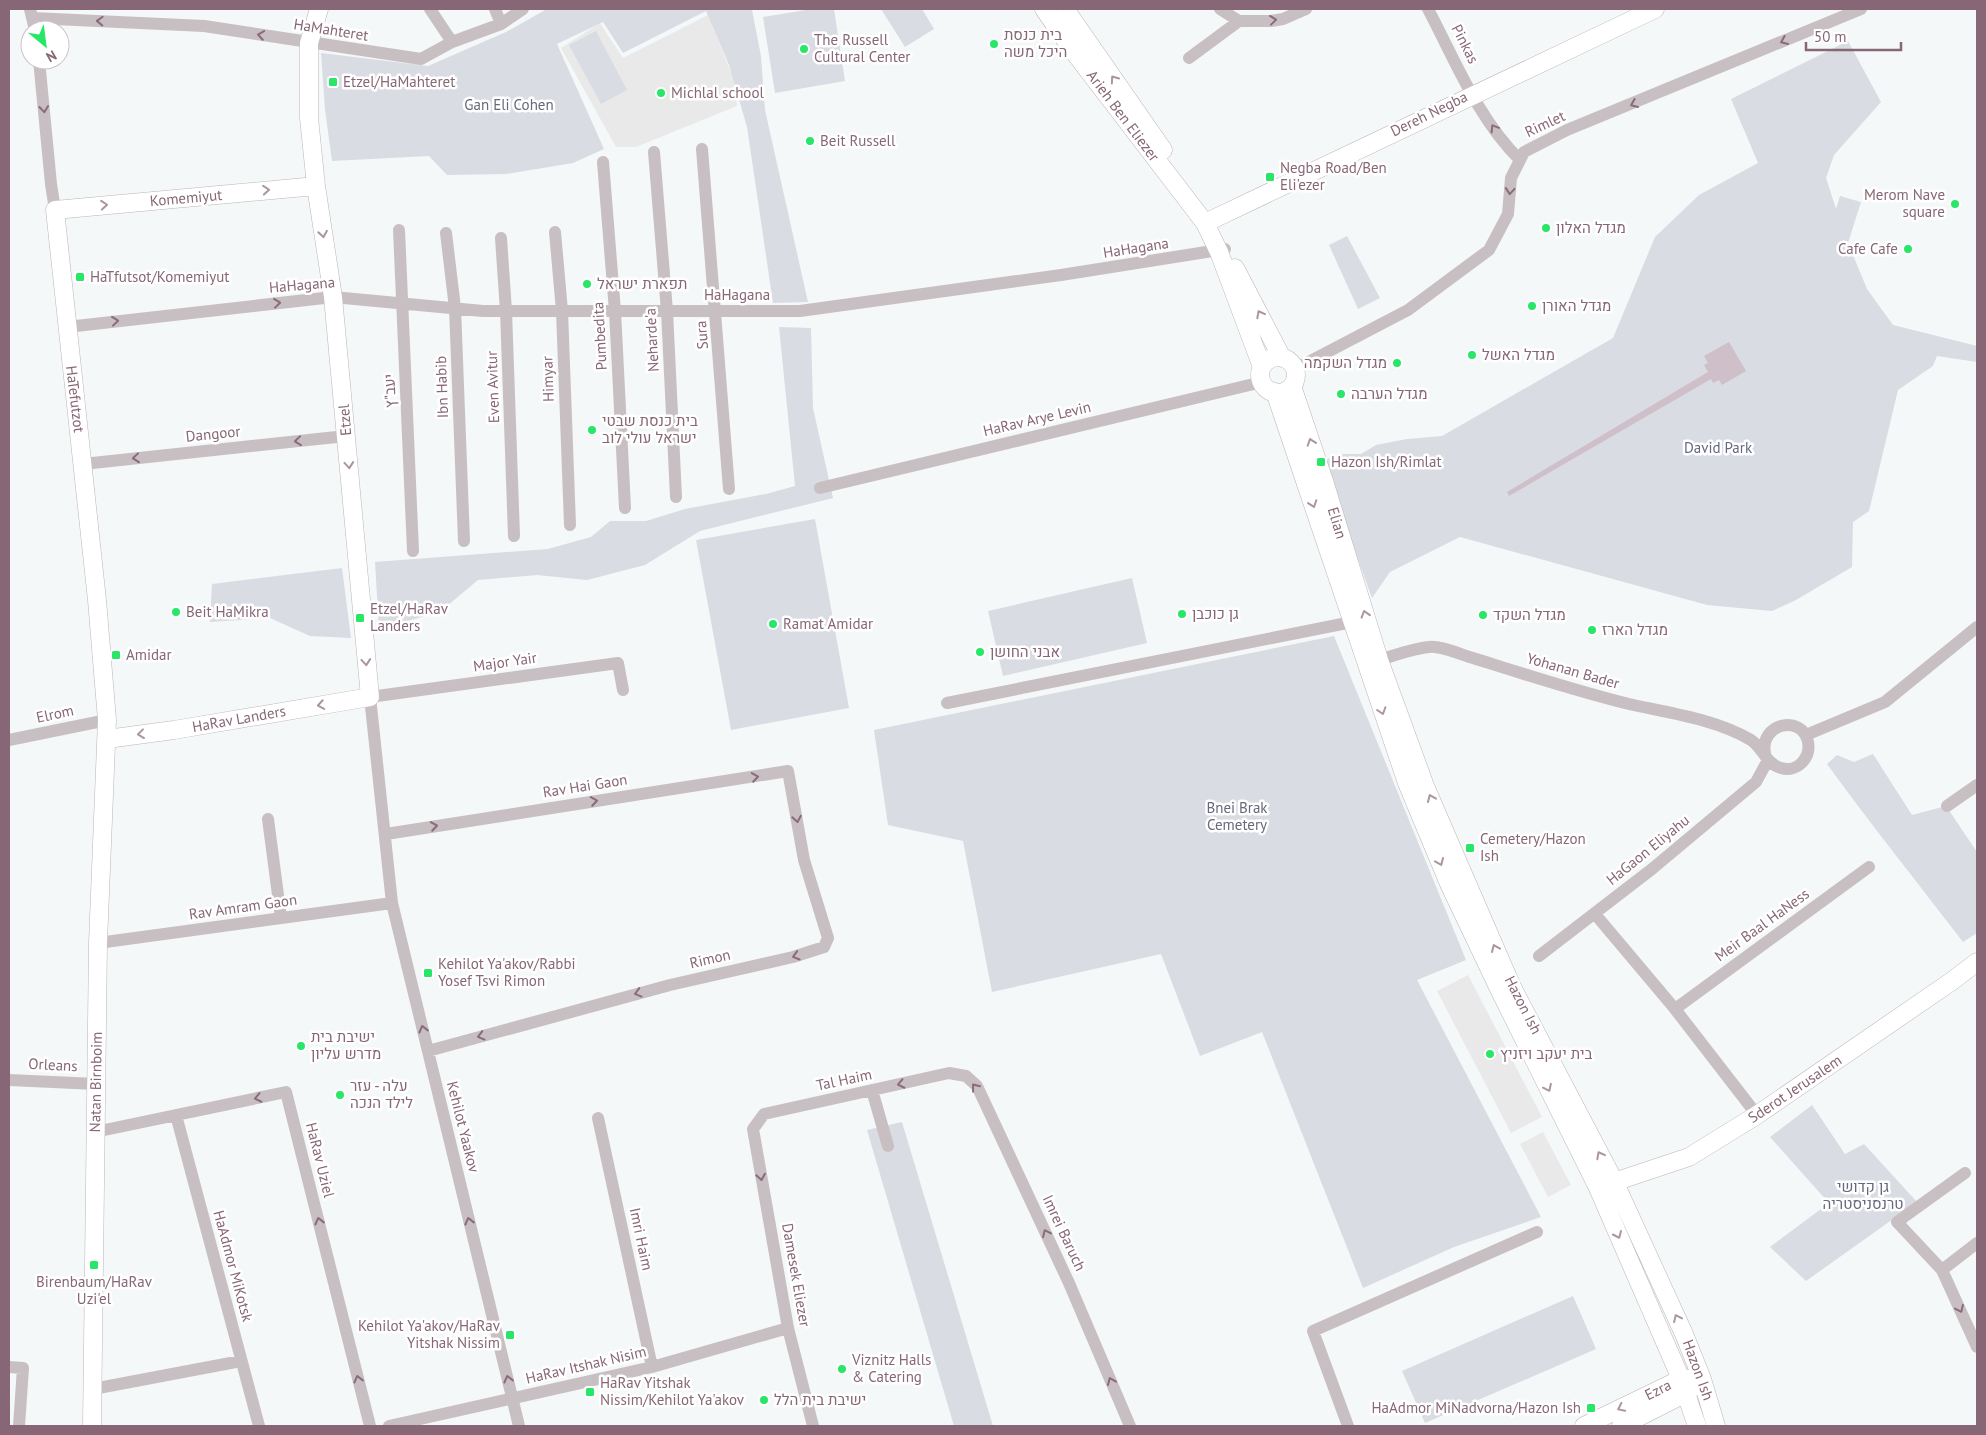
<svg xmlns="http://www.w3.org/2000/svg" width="1986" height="1435" viewBox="0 0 1986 1435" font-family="'PT Sans',Heebo,sans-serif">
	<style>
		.built { fill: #e9e9ea }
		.green { fill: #d9dce2 }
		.water { fill: #cfbfc9 }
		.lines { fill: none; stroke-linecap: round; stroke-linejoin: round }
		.secondary-casing { stroke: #beb4b8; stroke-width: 19 }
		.street { stroke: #c8bfc3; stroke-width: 12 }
		.secondary { stroke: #fff; stroke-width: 18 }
		.oneway { stroke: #8a6b79 }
		.oneway2 { stroke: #ab959e }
		.poi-dot { fill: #28e668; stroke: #fff; stroke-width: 2 }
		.labels { text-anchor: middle; stroke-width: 5; stroke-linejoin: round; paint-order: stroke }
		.street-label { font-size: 15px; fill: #876775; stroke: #fff }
		.poi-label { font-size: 15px; fill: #876775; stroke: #fff; text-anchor: start }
		.park-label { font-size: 15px; fill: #66687e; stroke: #fff }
	</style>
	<rect width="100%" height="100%" fill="#f5f8f8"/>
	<!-- built -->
	<path class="built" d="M 708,15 L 734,80 L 737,106 L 636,147 L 616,147 L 561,48 L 600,23 L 623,58 Z
		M 1468,975 L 1542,1117 L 1511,1133 L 1437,991 Z
		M 1543,1132 L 1571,1185 L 1548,1197 L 1520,1144 Z"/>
	<!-- green -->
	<path class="green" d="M 547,9 L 763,9 L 752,10 L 761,56 L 765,110 L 808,302 L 773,303 L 747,127 L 729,65 L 706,11 L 623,53 L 603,22 L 557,44 L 604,149 L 573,163 L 506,174 L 447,175 L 429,156 L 332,161 L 325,110 L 321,53 L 428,66 L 506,32 Z
		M 812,9 L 834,9 L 845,81 L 775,93 L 763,17 Z
		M 881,9 L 922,9 L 934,29 L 905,47 Z
		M 596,31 L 627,90 L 601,104 L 569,45 Z
		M 1848,41 L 1881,102 L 1834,155 L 1826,178 L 1836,209 L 1840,196 L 1861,202 L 1848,243 L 1867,289 L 1893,325 L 1977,346 L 1977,362 L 1937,356 L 1933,366 L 1898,390 L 1869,511 L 1853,522 L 1852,567 L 1796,600 L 1772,611 L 1707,605 L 1460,537 L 1390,572 L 1372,598 L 1323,463 L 1334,454 L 1361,454 L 1376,445 L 1407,439 L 1442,436 L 1613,338 L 1655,237 L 1699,195 L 1758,163 L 1731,99 Z
		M 1347,236 L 1380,298 L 1358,309 L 1329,245 Z
		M 779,327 L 811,328 L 813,408 L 833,498 L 700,531 L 645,565 L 587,580 L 537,575 L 478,580 L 440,612 L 379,629 L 375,562 L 548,549 L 591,537 L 610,521 L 646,521 L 685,509 L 766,494 L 795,486 Z
		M 815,519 L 849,708 L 731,730 L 696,540 Z
		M 342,568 L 351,638 L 310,636 L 270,618 L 210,622 L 212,584 Z
		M 1132,578 L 1147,643 L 1003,676 L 988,611 Z
		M 1334,636 L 1466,960 L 1417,980 L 1541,1217 L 1454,1247 L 1363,1288 L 1262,1032 L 1200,1056 L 1161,954 L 992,992 L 963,841 L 888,825 L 874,730 Z
		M 1873,754 L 1912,815 L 1946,806 L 1977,852 L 1977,933 L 1963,942 C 1918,883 1871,825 1827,764 L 1837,755 L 1854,762 Z
		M 1812,1105 L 1845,1154 L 1864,1144 L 1917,1202 L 1806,1281 L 1770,1247 L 1829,1203 L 1770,1137 Z
		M 902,1122 L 993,1426 L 954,1426 L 867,1130 Z
		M 1573,1296 L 1596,1349 L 1425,1423 L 1402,1371 Z"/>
	<!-- water -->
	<path class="water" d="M 1729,342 L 1746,371 L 1722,385 L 1719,380 L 1713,383 L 1711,379 L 1509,496 L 1507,492 L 1708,372 L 1704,365 L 1708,363 L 1704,356 Z"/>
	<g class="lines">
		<!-- secondary casing -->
		<g class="secondary-casing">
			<path id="secondary" d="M 1044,9 L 1071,48 L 1205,223 L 1219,252 L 1262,367
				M 1065,9 L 1163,150
				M 1205,223 L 1655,9
				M 1235,268 L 1282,358
				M1260 375a18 18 0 1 1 36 0a18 18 0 1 1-36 0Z
				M 1292,386 L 1324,481 L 1379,660 L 1425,786 L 1512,987 L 1614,1181 L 1684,1334 L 1702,1379 L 1716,1426
				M 1275,392 L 1407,783 L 1450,886 L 1498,987 L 1598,1188 L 1681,1379 L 1697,1426
				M 107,739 L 174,730 L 370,697 L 333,297 L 316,186 L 309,118 L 309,43 L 319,9
				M 1605,1185 L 1689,1157 L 1757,1115 L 1952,981 L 1977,962
				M 92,1426 L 98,943 L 107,720 L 97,600 L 55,210 L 316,186
				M 1584,1426 L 1681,1379 L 1692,1379
				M 1621,1426 L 1686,1393 L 1694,1386"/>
		</g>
		<!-- street -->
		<path class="street" d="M 30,9 L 35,30
			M 430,9 L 452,42
			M 495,9 L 501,24
			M 1220,9 L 1239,21
			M 1428,9 C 1455,60 1478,119 1520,160
			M 33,18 L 204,26 L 421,59 L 452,42 L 501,24 L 523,9
			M 1189,58 L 1239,21 L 1271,21 L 1283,19 L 1306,9
			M 39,60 L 51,184 L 55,210
			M 702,149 L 729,489
			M 654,152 L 667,311 L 676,497
			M 603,162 L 615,311 L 625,508
			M 399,230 L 413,551
			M 555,232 L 562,311 L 570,525
			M 446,233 L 455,308 L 464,541
			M 501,238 L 506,311 L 514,536
			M 67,327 L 333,297 L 483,311 L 800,311 L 1061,275 L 1225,249
			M 1295,369 L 1408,310 L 1489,250 L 1508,214 L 1511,178 L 1524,152 L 1567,130 L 1861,9
			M 83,464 L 346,436
			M 820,488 L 1262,382
			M 1371,663 C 1389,657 1410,649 1429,647 C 1439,645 1462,655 1473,658 C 1524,674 1576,691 1629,704 C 1669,713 1715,719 1751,740 C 1763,748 1766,764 1781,768 C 1797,773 1811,758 1808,742 C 1802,713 1759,724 1765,753
			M 947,703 L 1352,622
			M 1806,735 L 1885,702 L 1977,627
			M 9,740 L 107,720
			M 1947,806 L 1977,785
			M 268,819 L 281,918
			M 386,834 L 788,771 L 804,860 L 828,938 L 824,947 L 793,957 L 670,985 L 428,1051
			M 1595,914 L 1675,1009 L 1757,1115
			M 98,943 L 392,903
			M 1539,956 L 1652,869 L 1756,782 L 1768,760
			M 1675,1009 L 1869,867
			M 9,1080 L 96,1084
			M 872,1090 L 888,1146
			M 176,1115 L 259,1426
			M 598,1118 L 652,1367
			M 95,1132 L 286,1092 L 370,1426
			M 1965,1173 L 1897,1222 L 1942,1270 L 1977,1347
			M 1942,1270 L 1977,1243
			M 9,1367 L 23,1368 L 19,1426
			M 93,1389 L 241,1361
			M 389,1426 L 652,1367 L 788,1328
			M 519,1426 L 392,903 L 370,697 L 618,663 L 623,690
			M 813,1426 L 788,1328 L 753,1129 L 764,1114 L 949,1073 L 966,1076 L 977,1086 L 1069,1283 L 1130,1426
			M 1348,1426 L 1313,1331 L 1537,1232"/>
		<!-- secondary -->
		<use href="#secondary" class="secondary"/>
	</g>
	<!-- one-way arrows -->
	<defs><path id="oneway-chevron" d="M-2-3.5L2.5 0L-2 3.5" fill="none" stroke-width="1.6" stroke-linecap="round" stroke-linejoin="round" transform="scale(1.25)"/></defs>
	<g class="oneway">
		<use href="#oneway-chevron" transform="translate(1273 20) rotate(-7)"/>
		<use href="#oneway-chevron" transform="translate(100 21) rotate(-178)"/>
		<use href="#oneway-chevron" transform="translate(261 35) rotate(-171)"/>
		<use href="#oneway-chevron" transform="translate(1784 41) rotate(157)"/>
		<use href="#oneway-chevron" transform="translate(1634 104) rotate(157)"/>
		<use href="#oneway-chevron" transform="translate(44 109) rotate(84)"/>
		<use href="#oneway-chevron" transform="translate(1494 128) rotate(-121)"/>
		<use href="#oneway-chevron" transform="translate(1510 191) rotate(95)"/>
		<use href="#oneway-chevron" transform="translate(277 303) rotate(-6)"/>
		<use href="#oneway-chevron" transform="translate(115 321) rotate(-6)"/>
		<use href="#oneway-chevron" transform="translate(298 441) rotate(174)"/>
		<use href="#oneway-chevron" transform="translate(136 458) rotate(174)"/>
		<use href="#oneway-chevron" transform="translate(755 777) rotate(-9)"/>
		<use href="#oneway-chevron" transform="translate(594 801) rotate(-9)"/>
		<use href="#oneway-chevron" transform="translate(797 819) rotate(80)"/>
		<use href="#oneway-chevron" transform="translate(434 826) rotate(-9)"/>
		<use href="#oneway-chevron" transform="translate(796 956) rotate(164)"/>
		<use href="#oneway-chevron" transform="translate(638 993) rotate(165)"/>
		<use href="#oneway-chevron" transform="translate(423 1029) rotate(-104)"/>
		<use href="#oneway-chevron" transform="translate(481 1036) rotate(165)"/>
		<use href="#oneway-chevron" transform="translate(901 1084) rotate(168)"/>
		<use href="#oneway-chevron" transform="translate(975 1087) rotate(-128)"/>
		<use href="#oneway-chevron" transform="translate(258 1098) rotate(168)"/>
		<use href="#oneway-chevron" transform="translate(761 1177) rotate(80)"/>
		<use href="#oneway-chevron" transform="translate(319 1221) rotate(-104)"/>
		<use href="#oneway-chevron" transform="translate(469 1221) rotate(-104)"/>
		<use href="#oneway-chevron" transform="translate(1046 1233) rotate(-115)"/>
		<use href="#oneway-chevron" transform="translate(1960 1309) rotate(65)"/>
		<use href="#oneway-chevron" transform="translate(358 1379) rotate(-104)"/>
		<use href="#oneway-chevron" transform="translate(508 1379) rotate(-104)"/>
		<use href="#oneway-chevron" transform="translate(1111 1381) rotate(-113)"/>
	</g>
	<g class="oneway2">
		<use href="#oneway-chevron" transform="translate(1114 79) rotate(-125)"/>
		<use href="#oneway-chevron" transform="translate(266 190) rotate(-5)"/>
		<use href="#oneway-chevron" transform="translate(104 205) rotate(-5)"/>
		<use href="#oneway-chevron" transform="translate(323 234) rotate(81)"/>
		<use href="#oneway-chevron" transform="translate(1260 314) rotate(-118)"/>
		<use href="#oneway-chevron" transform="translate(1311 442) rotate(-109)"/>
		<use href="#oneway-chevron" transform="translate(349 465) rotate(85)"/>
		<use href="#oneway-chevron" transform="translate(1313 504) rotate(71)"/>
		<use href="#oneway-chevron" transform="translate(1365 614) rotate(-107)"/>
		<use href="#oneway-chevron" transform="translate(366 662) rotate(85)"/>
		<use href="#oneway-chevron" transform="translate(321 705) rotate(170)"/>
		<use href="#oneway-chevron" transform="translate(1382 711) rotate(72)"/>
		<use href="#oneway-chevron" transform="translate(141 734) rotate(173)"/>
		<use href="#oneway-chevron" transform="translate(1431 798) rotate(-113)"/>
		<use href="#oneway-chevron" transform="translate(1440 862) rotate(67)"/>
		<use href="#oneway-chevron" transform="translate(1495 948) rotate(-113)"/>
		<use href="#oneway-chevron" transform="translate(1548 1088) rotate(64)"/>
		<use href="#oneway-chevron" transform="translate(1600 1155) rotate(-118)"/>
		<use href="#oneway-chevron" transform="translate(1618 1235) rotate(66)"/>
		<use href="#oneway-chevron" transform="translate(1677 1318) rotate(-115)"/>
		<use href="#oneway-chevron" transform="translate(1621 1408) rotate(154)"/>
	</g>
	<!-- markers -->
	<g class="poi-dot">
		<circle cx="994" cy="44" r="5"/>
		<circle cx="804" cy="49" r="5"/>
		<rect x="328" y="77" width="10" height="10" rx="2.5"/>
		<circle cx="661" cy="93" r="5"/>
		<circle cx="810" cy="141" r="5"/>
		<rect x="1265" y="172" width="10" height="10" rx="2.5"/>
		<circle cx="1955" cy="204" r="5"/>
		<circle cx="1546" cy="228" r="5"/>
		<circle cx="1908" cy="249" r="5"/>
		<rect x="75" y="272" width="10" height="10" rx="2.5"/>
		<circle cx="587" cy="284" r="5"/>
		<circle cx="1532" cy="306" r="5"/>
		<circle cx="1472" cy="355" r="5"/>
		<circle cx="1397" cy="363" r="5"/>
		<circle cx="1341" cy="394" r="5"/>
		<circle cx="592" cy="430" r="5"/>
		<rect x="1316" y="457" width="10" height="10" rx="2.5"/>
		<circle cx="176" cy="612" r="5"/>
		<circle cx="1182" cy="614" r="5"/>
		<circle cx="1483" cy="615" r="5"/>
		<rect x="355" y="613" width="10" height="10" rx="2.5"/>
		<circle cx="773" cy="624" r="5"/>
		<circle cx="1592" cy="630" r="5"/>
		<circle cx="980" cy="652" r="5"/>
		<rect x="111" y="650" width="10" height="10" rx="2.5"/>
		<rect x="1465" y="843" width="10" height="10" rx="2.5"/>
		<rect x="423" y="968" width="10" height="10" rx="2.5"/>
		<circle cx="301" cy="1046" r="5"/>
		<circle cx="1490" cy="1054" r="5"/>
		<circle cx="340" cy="1095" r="5"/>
		<rect x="89" y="1260" width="10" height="10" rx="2.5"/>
		<rect x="505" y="1330" width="10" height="10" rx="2.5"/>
		<circle cx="842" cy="1369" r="5"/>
		<rect x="585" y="1387" width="10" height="10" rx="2.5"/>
		<circle cx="764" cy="1400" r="5"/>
		<rect x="1586" y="1403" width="10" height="10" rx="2.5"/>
	</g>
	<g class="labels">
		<!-- street labels -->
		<g class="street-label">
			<text transform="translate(331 30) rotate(9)" y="5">HaMahteret</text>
			<text transform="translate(1465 44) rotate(63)" y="5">Pinkas</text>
			<text transform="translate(1429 114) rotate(-26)" y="5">Dereh Negba</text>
			<text transform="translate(1123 116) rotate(53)" y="5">Arieh Ben Eliezer</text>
			<text transform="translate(1545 124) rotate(-25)" y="5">Rimlet</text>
			<text transform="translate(186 198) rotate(-5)" y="5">Komemiyut</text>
			<text transform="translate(1136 248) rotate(-9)" y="5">HaHagana</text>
			<text transform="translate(302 285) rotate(-5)" y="5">HaHagana</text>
			<text x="737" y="300">HaHagana</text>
			<text transform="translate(702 335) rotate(-94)" y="5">Sura</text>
			<text transform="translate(600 336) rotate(-93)" y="5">Pumbedita</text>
			<text transform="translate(652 340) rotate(-93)" y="5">Neharde'a</text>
			<text transform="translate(548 379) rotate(-92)" y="5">Himyar</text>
			<text transform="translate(442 387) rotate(-92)" y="5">Ibn Habib</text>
			<text transform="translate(493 387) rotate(-92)" y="5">Even Avitur</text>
			<text transform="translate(390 391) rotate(-92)" y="5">יעב"ץ</text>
			<text transform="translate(75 399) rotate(83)" y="5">HaTefutzot</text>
			<text transform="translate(1037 419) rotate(-13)" y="5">HaRav Arye Levin</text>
			<text transform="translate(345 420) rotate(-95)" y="5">Etzel</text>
			<text transform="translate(213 434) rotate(-6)" y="5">Dangoor</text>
			<text transform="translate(1337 523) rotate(73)" y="5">Elian</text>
			<text transform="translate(505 662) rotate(-8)" y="5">Major Yair</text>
			<text transform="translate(1573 671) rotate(16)" y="5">Yohanan Bader</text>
			<text transform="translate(55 714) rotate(-12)" y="5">Elrom</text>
			<text transform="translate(239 719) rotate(-10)" y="5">HaRav Landers</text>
			<text transform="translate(585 786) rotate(-9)" y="5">Rav Hai Gaon</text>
			<text transform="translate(1648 850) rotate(-39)" y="5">HaGaon Eliyahu</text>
			<text transform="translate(243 907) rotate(-8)" y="5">Rav Amram Gaon</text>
			<text transform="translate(1762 925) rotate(-36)" y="5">Meir Baal HaNess</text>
			<text transform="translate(710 959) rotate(-13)" y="5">Rimon</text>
			<text transform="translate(1523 1005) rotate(63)" y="5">Hazon Ish</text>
			<text transform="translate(53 1065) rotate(3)" y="5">Orleans</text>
			<text transform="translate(844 1080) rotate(-12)" y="5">Tal Haim</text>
			<text transform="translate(96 1082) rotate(-89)" y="5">Natan Birnboim</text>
			<text transform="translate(1795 1089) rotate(-34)" y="5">Sderot Jerusalem</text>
			<text transform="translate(463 1127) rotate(76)" y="5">Kehilot Yaakov</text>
			<text transform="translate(320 1160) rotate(76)" y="5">HaRav Uziel</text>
			<text transform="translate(1064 1233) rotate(65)" y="5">Imrei Baruch</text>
			<text transform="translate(641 1239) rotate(78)" y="5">Imri Haim</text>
			<text transform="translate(233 1266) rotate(75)" y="5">HaAdmor MiKotsk</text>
			<text transform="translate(796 1275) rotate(80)" y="5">Damesek Eliezer</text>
			<text transform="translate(586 1365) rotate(-13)" y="5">HaRav Itshak Nisim</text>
			<text transform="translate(1698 1370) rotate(70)" y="5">Hazon Ish</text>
			<text transform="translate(1658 1390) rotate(-26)" y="5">Ezra</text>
		</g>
		<!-- poi labels -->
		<g class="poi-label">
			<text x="1004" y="40">בית כנסת<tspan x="1004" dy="17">היכל משה</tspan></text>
			<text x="814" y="45">The Russell<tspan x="814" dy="17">Cultural Center</tspan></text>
			<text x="343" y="87">Etzel/HaMahteret</text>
			<text x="671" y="98">Michlal school</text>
			<text x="820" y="146">Beit Russell</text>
			<text x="1280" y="173">Negba Road/Ben<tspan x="1280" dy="17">Eli'ezer</tspan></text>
			<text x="1945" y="200" text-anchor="end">Merom Nave<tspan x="1945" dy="17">square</tspan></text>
			<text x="1556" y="233">מגדל האלון</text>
			<text x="1898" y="254" text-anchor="end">Cafe Cafe</text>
			<text x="90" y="282">HaTfutsot/Komemiyut</text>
			<text x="597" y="289">תפארת ישראל</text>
			<text x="1542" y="311">מגדל האורן</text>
			<text x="1482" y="360">מגדל האשל</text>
			<text x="1387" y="368" text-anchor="end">מגדל השקמה</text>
			<text x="1351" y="399">מגדל הערבה</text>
			<text x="602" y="426">בית כנסת שבטי<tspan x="602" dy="17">ישראל עולי לוב</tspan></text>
			<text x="1331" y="467">Hazon Ish/Rimlat</text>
			<text x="370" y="614">Etzel/HaRav<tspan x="370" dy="17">Landers</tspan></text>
			<text x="186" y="617">Beit HaMikra</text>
			<text x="1192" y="619">גן כוכבן</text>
			<text x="1493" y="620">מגדל השקד</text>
			<text x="783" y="629">Ramat Amidar</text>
			<text x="1602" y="635">מגדל הארז</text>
			<text x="990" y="657">אבני החושן</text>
			<text x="126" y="660">Amidar</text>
			<text x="1480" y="844">Cemetery/Hazon<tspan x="1480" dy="17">Ish</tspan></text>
			<text x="438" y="969">Kehilot Ya'akov/Rabbi<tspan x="438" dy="17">Yosef Tsvi Rimon</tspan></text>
			<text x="311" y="1042">ישיבת בית<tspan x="311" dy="17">מדרש עליון</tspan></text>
			<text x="1500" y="1059">בית יעקב ויזניץ</text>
			<text x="350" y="1091">עלה - עזר<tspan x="350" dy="17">לילד הנכה</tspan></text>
			<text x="94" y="1287" text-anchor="middle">Birenbaum/HaRav<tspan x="94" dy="17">Uzi'el</tspan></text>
			<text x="500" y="1331" text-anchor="end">Kehilot Ya'akov/HaRav<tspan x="500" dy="17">Yitshak Nissim</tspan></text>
			<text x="852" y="1365">Viznitz Halls<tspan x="852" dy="17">&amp; Catering</tspan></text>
			<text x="600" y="1388">HaRav Yitshak<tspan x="600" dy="17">Nissim/Kehilot Ya'akov</tspan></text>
			<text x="774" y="1405">ישיבת בית הלל</text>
			<text x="1581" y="1413" text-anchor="end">HaAdmor MiNadvorna/Hazon Ish</text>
		</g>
		<!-- park labels -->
		<g class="park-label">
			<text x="509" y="110">Gan Eli Cohen</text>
			<text x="1718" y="453">David Park</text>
			<text x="1237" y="813">Bnei Brak<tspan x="1237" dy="17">Cemetery</tspan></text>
			<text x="1863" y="1192">גן קדושי<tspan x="1863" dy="17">טרנסניסטריה</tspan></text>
		</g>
	</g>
	<!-- border -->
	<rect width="1986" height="1435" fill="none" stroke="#876775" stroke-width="20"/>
	<!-- north arrow -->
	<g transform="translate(45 45) rotate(151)"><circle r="24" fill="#ffffff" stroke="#cfc2c8"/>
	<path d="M0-4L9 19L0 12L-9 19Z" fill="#28e668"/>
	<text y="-8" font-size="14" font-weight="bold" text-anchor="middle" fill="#876775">N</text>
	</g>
	<!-- scale -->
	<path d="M1806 42v8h95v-8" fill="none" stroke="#876775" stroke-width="2.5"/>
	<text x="1814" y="42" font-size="15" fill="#876775" stroke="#ffffff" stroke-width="4" paint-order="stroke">50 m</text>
</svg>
